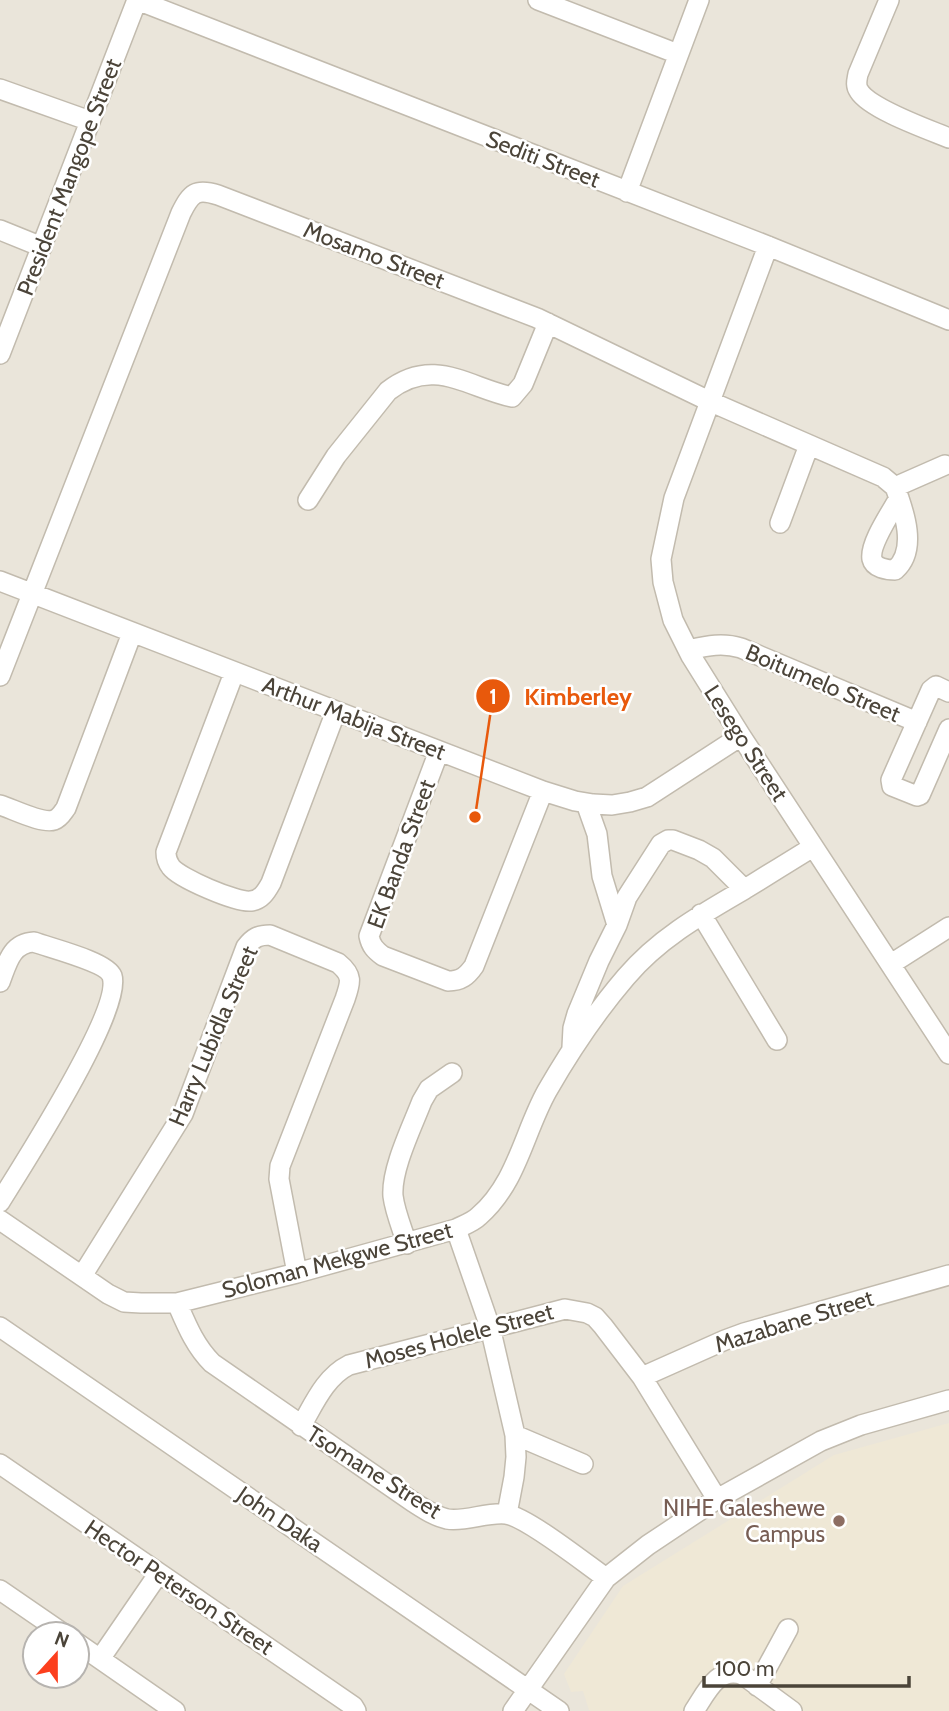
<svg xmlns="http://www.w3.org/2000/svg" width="949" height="1711" viewBox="0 0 949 1711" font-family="Cabin,sans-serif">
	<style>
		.residential { fill: #eae5da; fill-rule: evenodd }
		.education { fill: #efe8d6 }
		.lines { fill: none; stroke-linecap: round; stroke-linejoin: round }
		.minor-casing { stroke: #c2bbae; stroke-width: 22 }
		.minor { stroke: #fff; stroke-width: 19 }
		.education-dot { fill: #8d6e63; stroke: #fff; stroke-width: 2.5 }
		.labels { text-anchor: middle; stroke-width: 5; stroke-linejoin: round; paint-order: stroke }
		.street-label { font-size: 23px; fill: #4b4439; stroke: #fff }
		.education-label { font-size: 23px; fill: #785e54; stroke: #fff; text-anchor: end }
		.leader { fill: none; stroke: #e8590c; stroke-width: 2.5 }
		.callout-dot { fill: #e8590c; stroke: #fff; stroke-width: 2.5 }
		.mark-label { font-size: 21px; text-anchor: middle; font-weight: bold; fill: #fff }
		.callout-label { font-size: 24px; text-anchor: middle; font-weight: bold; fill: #e8590c; stroke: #fff; stroke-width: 5; stroke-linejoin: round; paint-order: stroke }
	</style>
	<rect width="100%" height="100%" fill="#f6f3ec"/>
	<!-- residential -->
	<path class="residential" d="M 0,0 L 949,0 L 949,1711 L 0,1711 ZM 35,1634 L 77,1634 L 77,1676 L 35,1676 Z"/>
	<!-- education -->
	<path class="education" d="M 949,1423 L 949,1711 L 591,1711 L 589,1710 L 583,1691 L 571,1692 L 564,1674 L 623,1586 L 834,1455 Z"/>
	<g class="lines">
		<!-- minor casing -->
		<g class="minor-casing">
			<path id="minor" d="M 137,0 L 768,246 L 949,320
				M 538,0 L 678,54
				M 889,0 L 858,74 C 857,80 855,85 859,91 C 870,109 927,129 949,138
				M 0,89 L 90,121
				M 627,192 L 699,0
				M 0,230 L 42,247
				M 768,246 L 674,498 L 661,559 L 663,582 L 673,620 L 691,656 L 741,736 L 949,1054
				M 0,354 L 137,0
				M 895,487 C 904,511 918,550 895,570 C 887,570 874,568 872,559 C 869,544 892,511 899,498
				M 308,500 L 336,456 L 388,391 C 433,356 467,387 512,397 L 523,384 L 548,323
				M 780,523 L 809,445
				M 0,581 L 543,791 L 575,801 L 593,804 L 612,805 L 630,802 L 647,797 L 741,736
				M 688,650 C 706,646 722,642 741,648 L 917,722
				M 234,673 L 166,852 C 166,858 167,862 171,867 C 179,878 237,903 251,901 C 261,900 266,892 271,883 L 336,711
				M 0,676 L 181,213 C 191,193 196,188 218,195 L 537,318 L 709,401 L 883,477 L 895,487 L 945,465
				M 949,692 L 936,686 L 931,690 L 891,780 L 892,786 L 917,796 L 920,795 L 949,729
				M 439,751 L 369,936 C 371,946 375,950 383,956 L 448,981 C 461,981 467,976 474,966 L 543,791
				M 586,803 L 597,834 L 602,876 L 617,925
				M 0,805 C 13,809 42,824 54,820 C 60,818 63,812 66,808 L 132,633
				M 701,914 L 777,1040
				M 891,964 L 949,927
				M 0,982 C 7,964 11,943 34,942 C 50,948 107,962 112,976 C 123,1010 21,1168 0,1202
				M 572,1047 L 573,1028 L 577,1014 L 599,961 L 617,925 L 627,897 L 661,844 L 668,840 L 673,840 L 699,850 L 713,858 L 744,889
				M 0,1220 L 108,1294 L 124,1302 L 141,1303 L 177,1303 L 297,1273 L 456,1229 C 464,1225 473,1222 479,1216 C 517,1183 524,1132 547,1091 C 570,1051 596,1012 626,977 C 659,938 702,914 745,889 C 768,875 790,861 813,847
				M 456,1229 L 490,1327 L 515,1435 L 516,1457 L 514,1477 L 507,1514
				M 407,1244 C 402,1228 395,1212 393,1196 C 391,1169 412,1127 422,1101 L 429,1089 L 452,1073
				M 82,1276 L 183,1114 L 246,947 C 253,938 258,935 270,935 L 338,963 C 353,975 351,982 345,999 L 280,1166 L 279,1179 L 297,1273
				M 177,1303 C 187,1326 195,1346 212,1363 L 413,1502 C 424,1509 434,1516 447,1519 C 466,1522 486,1512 506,1514 C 527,1517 586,1564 606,1578
				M 0,1327 L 559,1711
				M 642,1377 L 725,1340 L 744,1333 L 949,1275
				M 301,1426 C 314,1404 325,1377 349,1365 L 565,1309 L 587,1313 L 595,1317 L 603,1326 L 642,1377 L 717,1499
				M 515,1435 L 583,1464
				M 0,1464 L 353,1706 L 356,1711
				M 0,1590 L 64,1634
				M 77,1643 L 175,1711
				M 100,1659 L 159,1573
				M 757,1686 L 788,1629
				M 513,1711 L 606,1578 L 648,1545 L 717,1499 L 821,1441 L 861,1425 L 949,1400
				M 694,1711 C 706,1693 718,1665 743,1675 L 792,1711"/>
		</g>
		<!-- minor -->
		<use href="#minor" class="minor"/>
	</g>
	<!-- markers -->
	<circle class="education-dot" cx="839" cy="1521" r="7"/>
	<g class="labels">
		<!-- street labels -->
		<g class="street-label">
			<text transform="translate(543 159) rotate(21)" y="8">Sediti Street</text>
			<text transform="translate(69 177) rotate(-69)" y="8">President Mangope Street</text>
			<text transform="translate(374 255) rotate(21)" y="8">Mosamo Street</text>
			<text transform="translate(823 683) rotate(23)" y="8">Boitumelo Street</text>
			<text transform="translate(354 718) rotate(21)" y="8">Arthur Mabija Street</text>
			<text transform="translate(746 743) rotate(57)" y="8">Lesego Street</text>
			<text transform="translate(401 854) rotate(-70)" y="8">EK Banda Street</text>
			<text transform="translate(213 1036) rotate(-67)" y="8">Harry Lubidla Street</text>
			<text transform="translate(337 1260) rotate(-15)" y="8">Soloman Mekgwe Street</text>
			<text transform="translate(794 1321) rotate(-17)" y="8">Mazabane Street</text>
			<text transform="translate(459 1336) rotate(-15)" y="8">Moses Holele Street</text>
			<text transform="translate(374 1472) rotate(32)" y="8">Tsomane Street</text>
			<text transform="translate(280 1519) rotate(34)" y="8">John Daka</text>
			<text transform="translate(179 1587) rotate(34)" y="8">Hector Peterson Street</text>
		</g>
		<!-- education labels -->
		<g class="education-label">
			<text x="825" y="1516">NIHE Galeshewe<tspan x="825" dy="26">Campus</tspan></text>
		</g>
	</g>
	<!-- callouts -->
	<path class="leader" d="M475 817L493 696"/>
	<g class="callout-dot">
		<circle cx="475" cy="817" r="7"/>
		<circle cx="493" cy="696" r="18"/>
	</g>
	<g class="mark-label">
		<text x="493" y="704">1</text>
	</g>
	<g class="callout-label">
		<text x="578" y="705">Kimberley</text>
	</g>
	<!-- north arrow -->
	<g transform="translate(56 1655) rotate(21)"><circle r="33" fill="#ffffff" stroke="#b7b4b0" stroke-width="2"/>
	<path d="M0-5L12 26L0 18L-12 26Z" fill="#fc3f1d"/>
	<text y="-10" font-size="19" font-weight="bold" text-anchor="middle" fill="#4b4439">N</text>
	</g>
	<!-- scale -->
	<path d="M704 1676v10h205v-10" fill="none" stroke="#4b4439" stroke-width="3.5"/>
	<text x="715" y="1676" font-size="21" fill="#4b4439" stroke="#ffffff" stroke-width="5" paint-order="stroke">100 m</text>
</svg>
